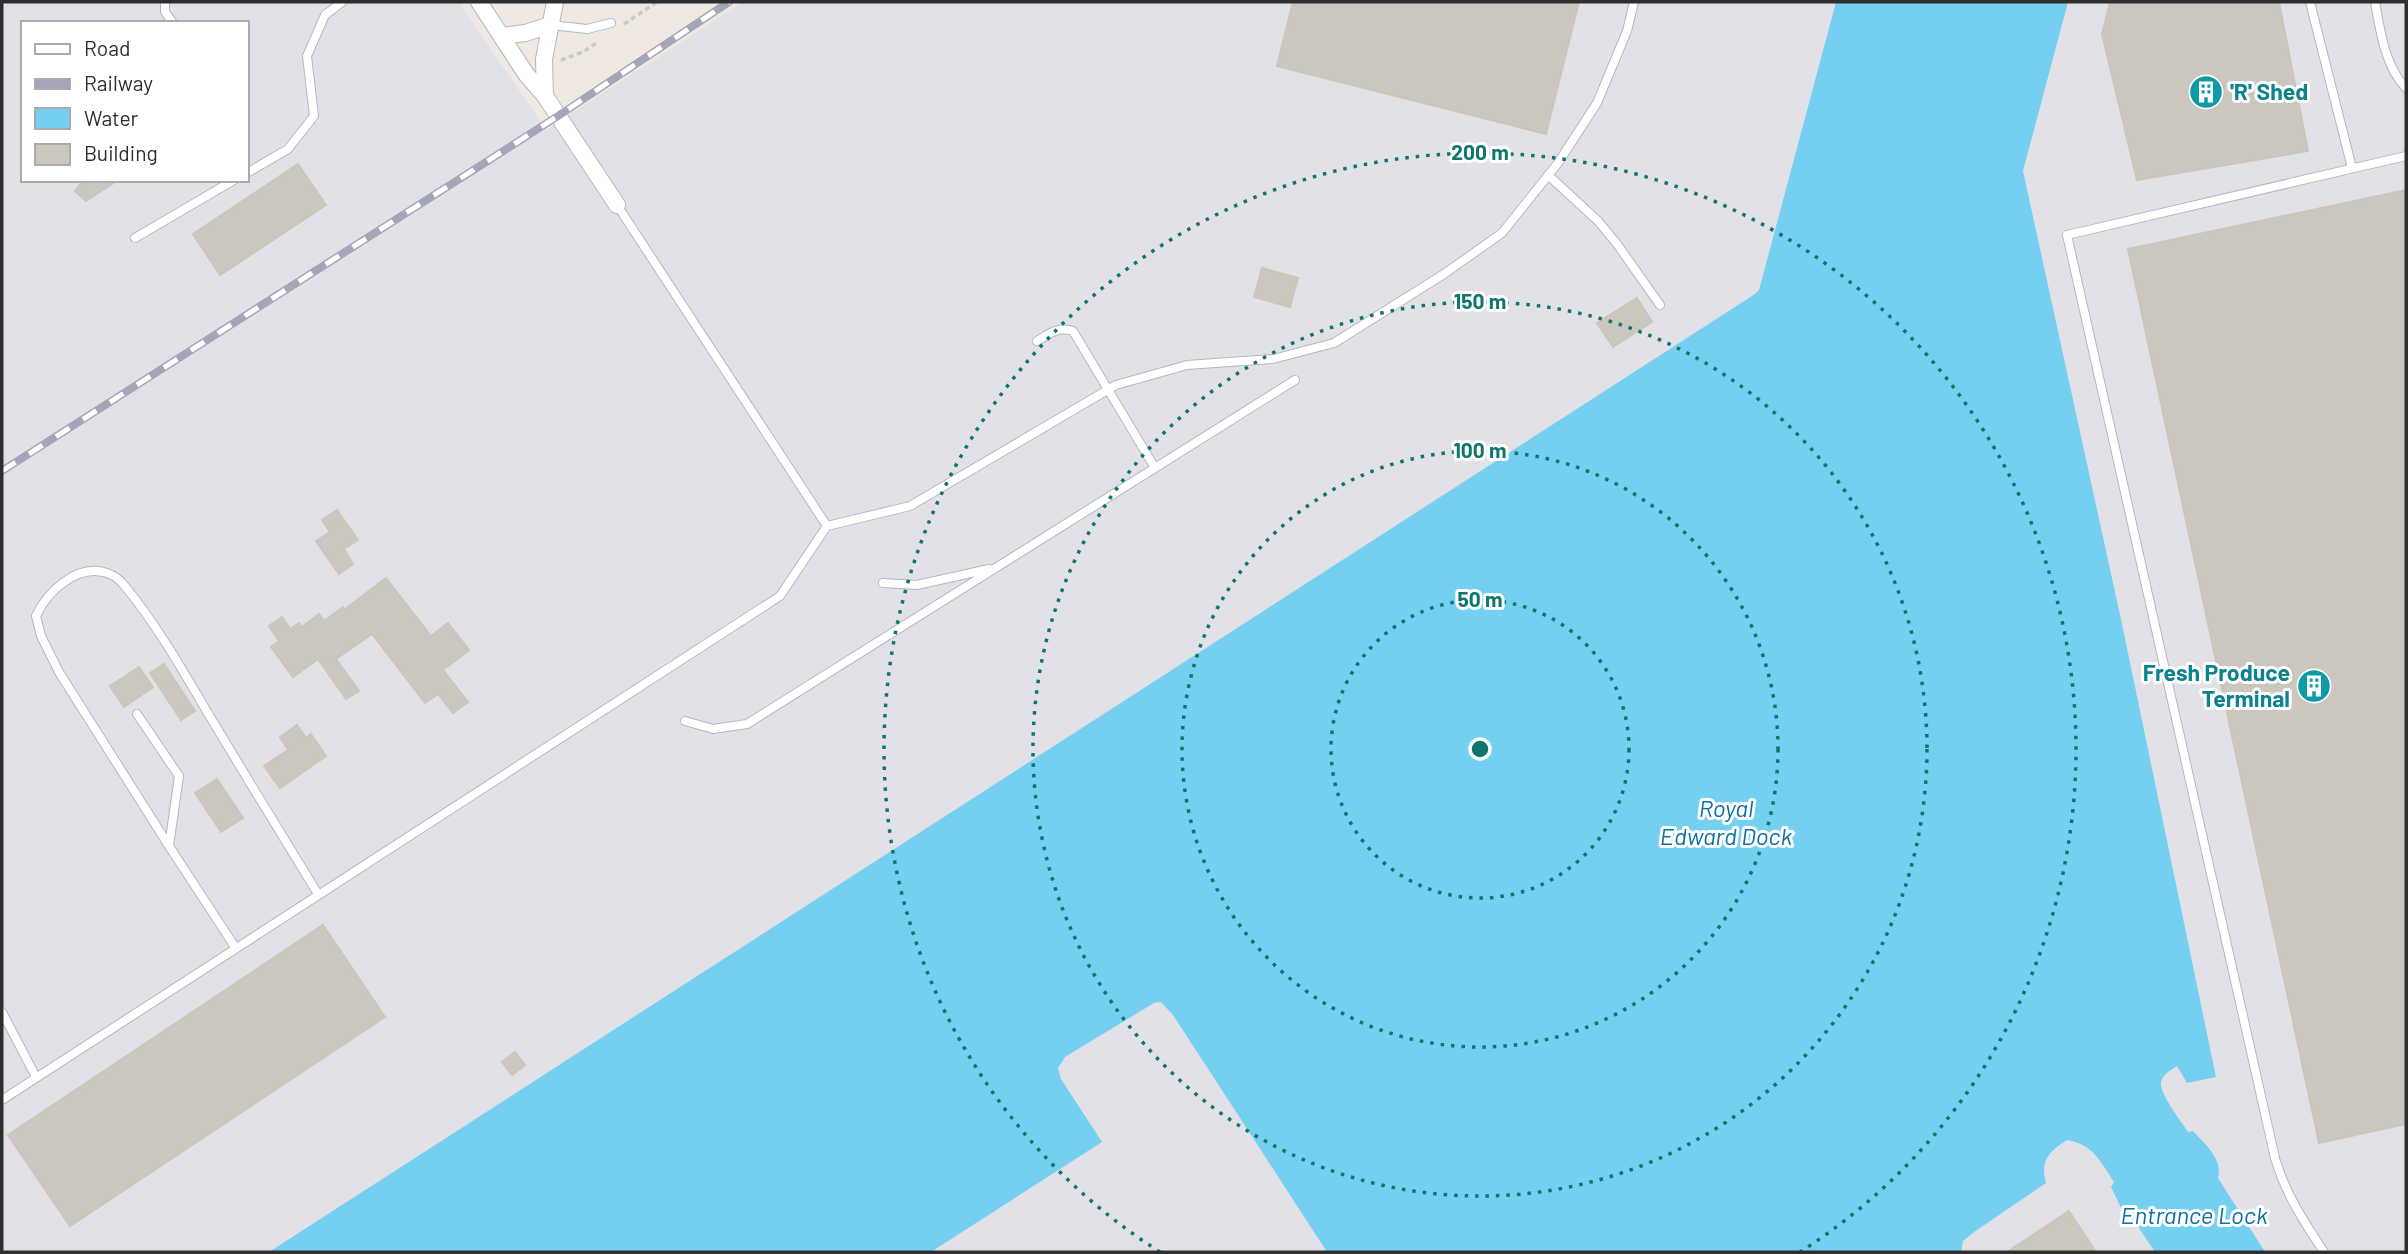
<svg xmlns="http://www.w3.org/2000/svg" width="2408" height="1254" viewBox="0 0 2408 1254" font-family="Barlow,sans-serif">
	<style>
		.industrial { fill: #e3e1e8; fill-rule: evenodd }
		.water { fill: #75cff0 }
		.building { fill: #cbc7bf; stroke: #cbc5ba; stroke-width: 2 }
		.lines { fill: none; stroke-linecap: round; stroke-linejoin: round }
		.lane-casing { stroke: #b4b7c1; stroke-width: 10 }
		.street-casing { stroke: #b4b7c1; stroke-width: 18 }
		.path { stroke: #c9c9c9; stroke-width: 3.5; stroke-dasharray: 5 3.5; stroke-linecap: butt }
		.lane { stroke: #fff; stroke-width: 8 }
		.street { stroke: #fff; stroke-width: 16 }
		.rail-casing { stroke: #a3a6b8; stroke-width: 8 }
		.rail { stroke: #fff; stroke-width: 5; stroke-dasharray: 16; stroke-linecap: butt }
		.ring { fill: none; stroke: #0f766e; stroke-width: 3.5; stroke-dasharray: 3.5 7 }
		.labels { text-anchor: middle; stroke-width: 6; stroke-linejoin: round; paint-order: stroke }
		.culture-label { font-size: 23px; font-weight: bold; fill: #0d838f; stroke: #fff; text-anchor: start }
		.water-label { font-size: 24px; font-style: italic; fill: #0d6fa3; stroke: #fff }
		.centre { fill: #0f766e; stroke: #fff; stroke-width: 3.5 }
		.ring-label { font-size: 21px; text-anchor: middle; font-weight: bold; fill: #0f766e; stroke: #fff; stroke-width: 6; stroke-linejoin: round; paint-order: stroke }
	</style>
	<rect width="100%" height="100%" fill="#efe9e1"/>
	<!-- industrial -->
	<path class="industrial" d="M 2,2 L 459,2 L 546,130 L 743,2 L 2406,2 L 2406,1252 L 2,1252 ZM 23,23 L 247,23 L 247,180 L 23,180 Z"/>
	<!-- water -->
	<path class="water" d="M 1836,2 L 2068,2 L 2023,171 L 2122,624 L 2216,1077 L 2187,1083 L 2177,1066 C 2171,1070 2163,1074 2161,1082 C 2159,1093 2181,1121 2188,1132 L 2193,1131 C 2205,1144 2223,1159 2218,1178 L 2265,1252 L 2155,1252 L 2137,1225 L 2124,1214 L 2111,1187 L 2114,1182 C 2099,1160 2094,1145 2067,1140 C 2048,1152 2040,1161 2046,1183 L 1974,1232 L 1963,1241 L 1961,1252 L 1327,1252 L 1173,1015 L 1161,1002 L 1154,1003 L 1065,1057 L 1058,1068 L 1061,1079 L 1102,1142 L 931,1252 L 269,1252 L 1755,294 L 1759,290 Z"/>
	<!-- building -->
	<path class="building" d="M 1293,2 L 1579,2 L 1546,134 L 1277,66 Z
		M 2110,2 L 2279,2 L 2308,151 L 2137,180 L 2102,34 Z
		M 298,164 L 326,205 L 220,275 L 193,234 Z
		M 84,180 L 118,180 L 86,201 L 75,191 Z
		M 2406,190 L 2406,1124 L 2319,1143 L 2128,249 Z
		M 1262,268 L 1298,278 L 1290,307 L 1254,297 Z
		M 1637,298 L 1652,322 L 1613,347 L 1597,323 Z
		M 337,510 L 358,540 L 344,549 L 353,564 L 339,574 L 316,541 L 330,532 L 322,520 Z
		M 386,578 L 431,636 L 448,623 L 469,650 L 443,670 L 468,702 L 453,713 L 438,694 L 425,703 L 372,634 L 336,659 L 359,691 L 346,699 L 318,659 L 293,677 L 271,647 L 279,641 L 269,626 L 282,617 L 290,629 L 299,623 L 302,627 L 319,614 L 324,621 L 343,607 L 344,610 Z
		M 164,664 L 195,711 L 181,720 L 150,673 Z
		M 139,667 L 153,687 L 124,707 L 110,686 Z
		M 297,725 L 306,738 L 311,734 L 326,756 L 280,788 L 264,766 L 288,750 L 280,737 Z
		M 217,779 L 243,818 L 221,832 L 195,793 Z
		M 323,925 L 385,1017 L 70,1226 L 8,1135 Z
		M 515,1052 L 525,1065 L 512,1075 L 502,1062 Z
		M 2069,1211 L 2096,1252 L 2007,1252 Z"/>
	<g class="lines">
		<!-- lane casing -->
		<g class="lane-casing">
			<path id="lane" d="M 165,2 L 165,12 L 173,23
				M 2310,2 L 2352,168
				M 2375,2 C 2380,30 2385,67 2406,88
				M 551,25 L 587,29 L 611,23
				M 247,173 L 288,149 L 314,116 L 307,56 L 325,15 L 342,2
				M 1548,175 L 1598,221 L 1617,244 L 1660,305
				M 617,205 L 827,526 L 910,506 L 1116,385 L 1187,365 L 1273,359 L 1334,343 L 1444,274 L 1502,233 L 1558,163 L 1597,103 L 1627,31 L 1634,2
				M 135,238 L 234,180
				M 1037,341 C 1049,334 1058,326 1073,331 L 1155,468
				M 883,583 L 917,585 L 989,569
				M 137,714 L 179,776 L 169,846 L 235,947
				M 685,721 L 713,729 L 747,724 L 1295,380
				M 169,846 L 59,672 L 41,636 L 36,616 C 47,592 77,563 107,573 C 113,575 120,580 124,585 C 157,625 183,671 209,715 C 245,775 281,834 318,894
				M 2,1012 L 36,1077
				M 2,1100 L 780,596 L 827,526
				M 2324,1252 C 2304,1222 2285,1193 2275,1158 L 2067,235 L 2406,156"/>
		</g>
		<!-- street casing -->
		<g class="street-casing">
			<path id="street" d="M 479,2 L 526,74 L 545,96 L 617,205
				M 502,36 L 525,33 L 551,25
				M 545,96 L 544,59 L 555,2"/>
		</g>
		<!-- path -->
		<path class="path" d="M 624,24 L 657,2
			M 561,60 L 583,52 L 598,42"/>
		<!-- lane -->
		<use href="#lane" class="lane"/>
		<!-- street -->
		<use href="#street" class="street"/>
		<!-- rail casing -->
		<g class="rail-casing">
			<path id="rail" d="M 2,471 L 558,116 L 729,2"/>
		</g>
		<!-- rail -->
		<use href="#rail" class="rail"/>
	</g>
	<!-- distance rings -->
	<g class="ring">
		<circle cx="1480" cy="749" r="149"/>
		<circle cx="1480" cy="749" r="298"/>
		<circle cx="1480" cy="749" r="447"/>
		<path d="M1160 1252A596 596 0 1 1 1800 1252"/>
	</g>
	<!-- icons -->
	<defs>
		<g id="building-disc" transform="scale(1.75)"><circle r="9.5" fill="#0f9aa8" stroke="#fff"/><path d="M-4-6H4V6H1V3H-1V6H-4ZM-2.5-4.3h1.7v1.8h-1.7ZM.8-4.3h1.7v1.8H.8ZM-2.5-1h1.7V.8h-1.7ZM.8-1h1.7V.8H.8Z" fill="#fff"/></g>
	</defs>
	<g fill-rule="evenodd">
		<use href="#building-disc" x="2206" y="92"/>
		<use href="#building-disc" x="2314" y="686"/>
	</g>
	<g class="labels">
		<!-- culture labels -->
		<g class="culture-label">
			<text x="2230" y="100">'R' Shed</text>
			<text x="2290" y="681" text-anchor="end">Fresh Produce<tspan x="2290" dy="26">Terminal</tspan></text>
		</g>
		<!-- water labels -->
		<g class="water-label">
			<text x="1726" y="817">Royal<tspan x="1726" dy="28">Edward Dock</tspan></text>
			<text x="2194" y="1224">Entrance Lock</text>
		</g>
	</g>
	<circle cx="1480" cy="749" r="10" class="centre"/>
	<g class="ring-label">
		<text x="1480" y="160">200 m</text>
		<text x="1480" y="309">150 m</text>
		<text x="1480" y="458">100 m</text>
		<text x="1480" y="607">50 m</text>
	</g>
	<!-- border -->
	<rect width="2408" height="1254" fill="none" stroke="#2e2e2e" stroke-width="7"/>
	<!-- legend -->
	<rect x="21" y="21" width="228" height="161" fill="#ffffff" stroke="#ababab" stroke-width="2"/>
	<rect x="35" y="44" width="35" height="10" fill="#ffffff" stroke="#ababab" stroke-width="2"/>
	<text x="84" y="56" font-size="21" fill="#2e2e2e">Road</text>
	<rect x="35" y="79" width="35" height="10" fill="#a3a6b8" stroke="#ababab" stroke-width="2"/>
	<text x="84" y="91" font-size="21" fill="#2e2e2e">Railway</text>
	<rect x="35" y="108" width="35" height="21" fill="#75cff0" stroke="#ababab" stroke-width="2"/>
	<text x="84" y="126" font-size="21" fill="#2e2e2e">Water</text>
	<rect x="35" y="144" width="35" height="21" fill="#cbc7bf" stroke="#ababab" stroke-width="2"/>
	<text x="84" y="161" font-size="21" fill="#2e2e2e">Building</text>
</svg>
